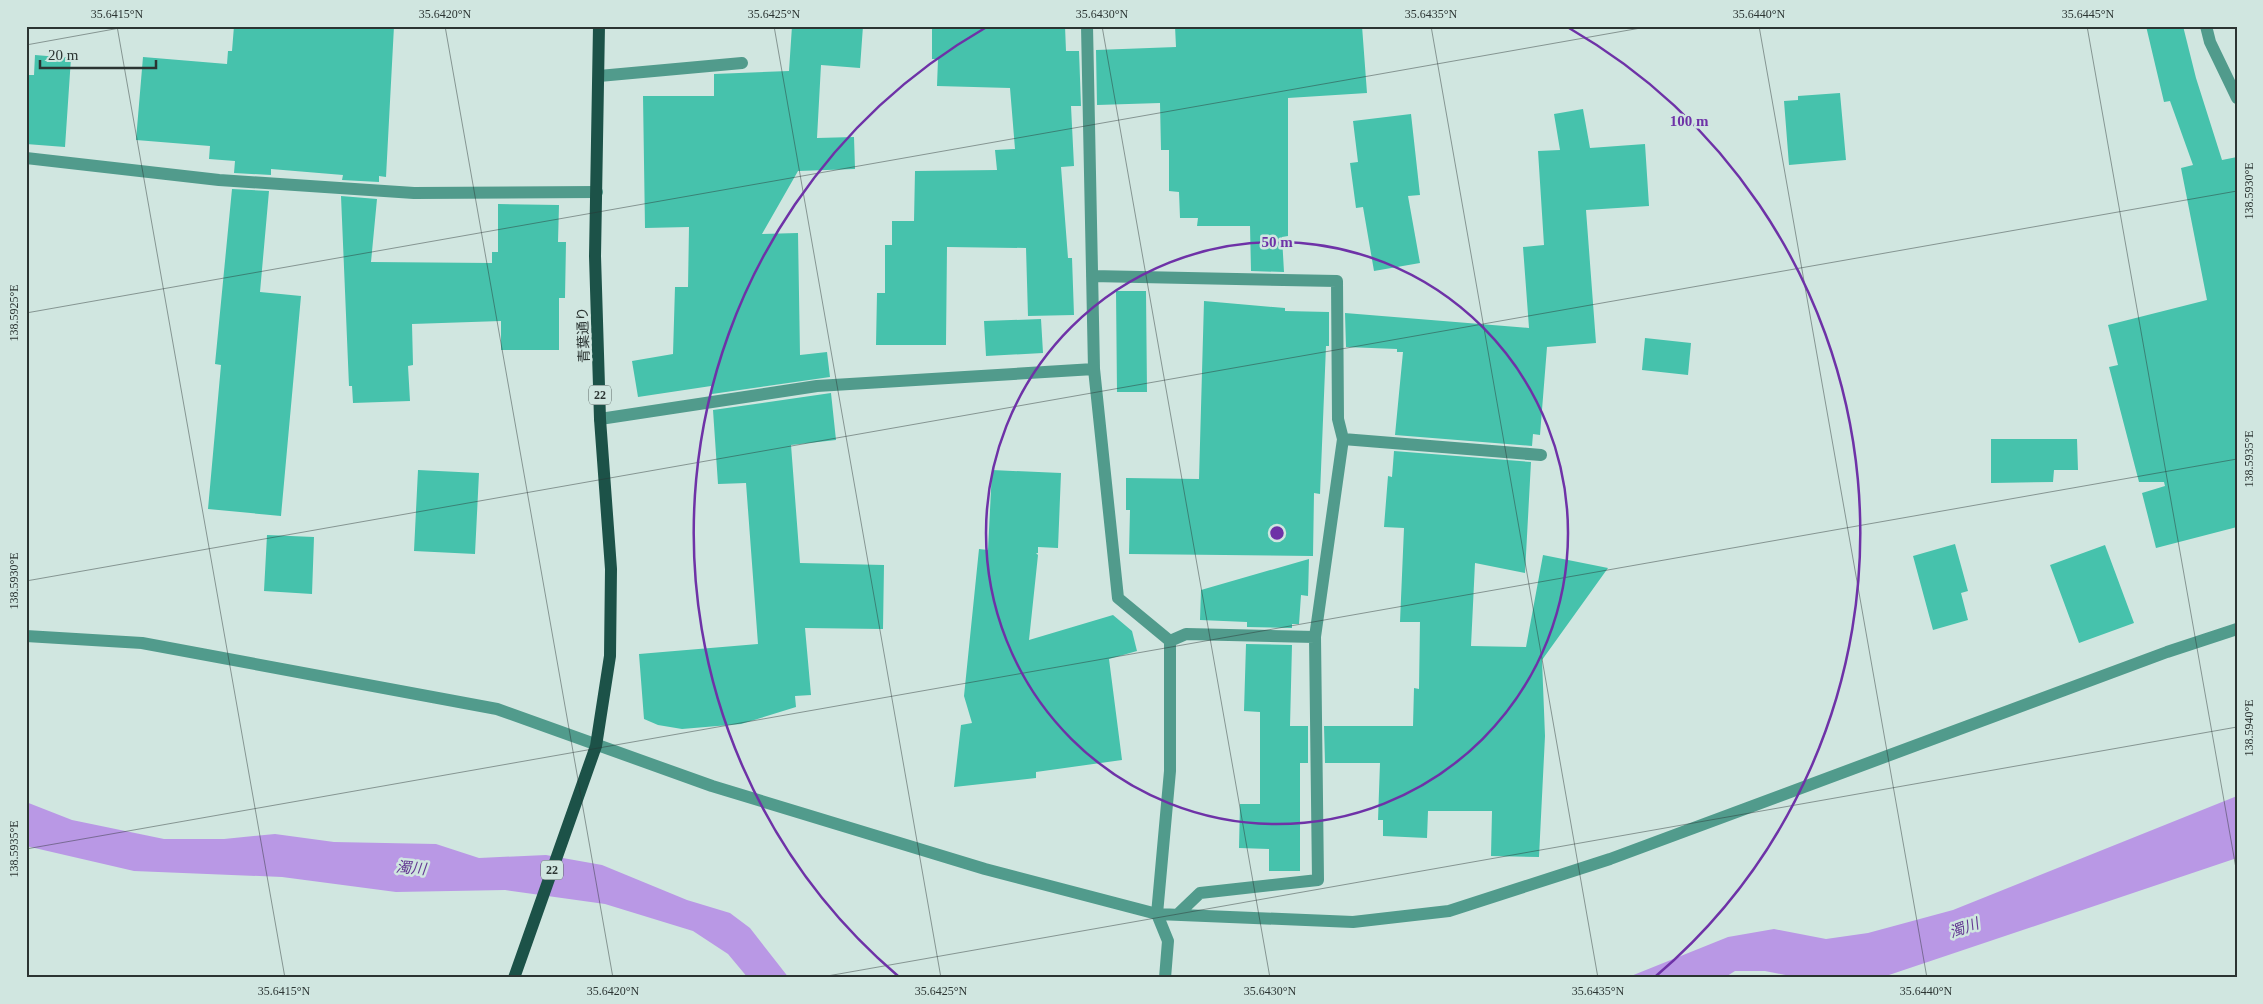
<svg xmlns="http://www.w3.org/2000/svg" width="2263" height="1004" viewBox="0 0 2263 1004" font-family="'Times New Roman','Noto Sans JP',serif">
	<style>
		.water { fill: #b998e5 }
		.building { fill: #46c2ac }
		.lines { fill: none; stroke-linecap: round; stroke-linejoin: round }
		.minor { stroke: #519b8c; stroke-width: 12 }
		.major { stroke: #1c5248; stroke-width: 12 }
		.ticks { fill: none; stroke: #2b3432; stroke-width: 1; stroke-opacity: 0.45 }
		.ring { fill: none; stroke: #6e32a7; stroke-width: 2.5 }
		.labels { text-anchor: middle; stroke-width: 5; stroke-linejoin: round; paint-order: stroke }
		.shield { fill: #d0e6e0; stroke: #5c6966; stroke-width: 1 }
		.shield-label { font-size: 12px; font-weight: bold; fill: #2b3432 }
		.street-label { font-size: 14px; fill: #2b3432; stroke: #d0e6e0 }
		.water-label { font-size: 15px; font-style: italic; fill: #633892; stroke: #d0e6e0 }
		.centre { fill: #6e32a7; stroke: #d0e6e0; stroke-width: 2.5 }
		.ring-label { font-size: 15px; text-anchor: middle; font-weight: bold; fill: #6e32a7; stroke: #d0e6e0; stroke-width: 5; stroke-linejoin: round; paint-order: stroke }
		.neatline { fill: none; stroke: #2b3432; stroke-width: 2 }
		.ticks-label { font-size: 12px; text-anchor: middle; fill: #2b3432 }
	</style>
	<rect width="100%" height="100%" fill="#d0e6e0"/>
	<!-- water -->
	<path class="water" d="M 2237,796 L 2237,858 L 1880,978 L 1801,978 L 1765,971 L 1735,971 L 1724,978 L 1626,978 L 1728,937 L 1774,929 L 1826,939 L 1868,933 L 1953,910 Z
		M 26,802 L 72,820 L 164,839 L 224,839 L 275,834 L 334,842 L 436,844 L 479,858 L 546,855 L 602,865 L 687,900 L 730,913 L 750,928 L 789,978 L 748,978 L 728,954 L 693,931 L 605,904 L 505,890 L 396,892 L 282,877 L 134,871 L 26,846 Z"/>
	<!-- building -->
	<path class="building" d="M 234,26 L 394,26 L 386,177 L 379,176 L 379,182 L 342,180 L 343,175 L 271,169 L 271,175 L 234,173 L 235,161 L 209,159 L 210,146 L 136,140 L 143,57 L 227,64 L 228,51 L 232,51 Z
		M 792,26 L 863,26 L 860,68 L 821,65 L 817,138 L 854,137 L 855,169 L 798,171 L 762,234 L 798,233 L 800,355 L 827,352 L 830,377 L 712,394 L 711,386 L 638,397 L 632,361 L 673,354 L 675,287 L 688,287 L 689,227 L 645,228 L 643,96 L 714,96 L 714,74 L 789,71 Z
		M 932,26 L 1065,26 L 1066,51 L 1079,51 L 1081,106 L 1071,106 L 1074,166 L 1061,167 L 1068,258 L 1072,258 L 1074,315 L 1028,316 L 1026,248 L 947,247 L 946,345 L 876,345 L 877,293 L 885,293 L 885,245 L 892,245 L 892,221 L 914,221 L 915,171 L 997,170 L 995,150 L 1015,149 L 1010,88 L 937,86 L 938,59 L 932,59 Z
		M 1175,26 L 1362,26 L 1367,93 L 1288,98 L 1288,236 L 1282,237 L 1284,272 L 1251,271 L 1250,226 L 1197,226 L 1198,218 L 1180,218 L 1179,192 L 1169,191 L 1169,150 L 1161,150 L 1160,103 L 1097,105 L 1096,50 L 1176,47 Z
		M 2146,26 L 2183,26 L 2196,78 L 2222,160 L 2237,157 L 2237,527 L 2156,548 L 2142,493 L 2165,486 L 2164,482 L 2139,482 L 2109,367 L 2118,365 L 2108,325 L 2207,300 L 2181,168 L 2193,165 L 2170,101 L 2164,102 Z
		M 35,55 L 71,58 L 65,147 L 26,144 L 28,75 L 34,75 Z
		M 1840,93 L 1846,160 L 1789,165 L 1784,101 L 1798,100 L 1798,96 Z
		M 1583,109 L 1590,148 L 1645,144 L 1649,206 L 1586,210 L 1596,343 L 1547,347 L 1540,435 L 1533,434 L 1532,446 L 1395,435 L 1403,352 L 1397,352 L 1397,349 L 1346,347 L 1345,313 L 1529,328 L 1523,247 L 1544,245 L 1538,151 L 1560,150 L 1554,114 Z
		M 1411,114 L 1420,195 L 1408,196 L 1420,263 L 1374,271 L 1363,207 L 1356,208 L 1350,163 L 1358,162 L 1353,121 Z
		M 232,189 L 269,191 L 260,292 L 301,296 L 281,516 L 208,509 L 221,365 L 215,364 Z
		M 341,196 L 377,199 L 371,262 L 492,263 L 492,252 L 498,252 L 498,204 L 559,205 L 558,242 L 566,242 L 565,298 L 559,298 L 559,350 L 501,350 L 501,321 L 412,324 L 413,365 L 408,366 L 410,401 L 353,403 L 352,386 L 349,386 Z
		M 1116,291 L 1146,291 L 1147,392 L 1117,392 Z
		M 1204,301 L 1285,308 L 1285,311 L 1329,312 L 1329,346 L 1326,346 L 1320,494 L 1314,493 L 1313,556 L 1129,554 L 1130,510 L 1126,510 L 1126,478 L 1199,479 Z
		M 1041,319 L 1043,353 L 986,356 L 984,321 Z
		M 1645,338 L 1691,343 L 1688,375 L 1642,370 Z
		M 831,393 L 836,440 L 791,445 L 800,563 L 884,565 L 883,629 L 805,628 L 811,695 L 795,696 L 796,707 L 741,724 L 682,729 L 658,725 L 644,719 L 639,654 L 758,644 L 746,483 L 718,484 L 713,410 Z
		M 1991,439 L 2077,439 L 2078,470 L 2054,470 L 2053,482 L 1991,483 Z
		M 1394,451 L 1531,462 L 1525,573 L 1475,563 L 1471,646 L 1526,647 L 1543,555 L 1608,568 L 1542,660 L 1545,736 L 1539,857 L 1491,856 L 1492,811 L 1428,811 L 1427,838 L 1383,836 L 1383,820 L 1378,820 L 1380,763 L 1325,763 L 1324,726 L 1413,726 L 1414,688 L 1419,689 L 1420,622 L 1400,622 L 1404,528 L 1384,527 L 1388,476 L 1392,477 Z
		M 418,470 L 479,473 L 475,554 L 414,551 Z
		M 992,470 L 1061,473 L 1058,548 L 1038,547 L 1038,553 L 1036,553 L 1038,555 L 1029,640 L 1113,615 L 1132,631 L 1137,651 L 1109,659 L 1122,760 L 1036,772 L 1036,778 L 954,787 L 961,725 L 972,723 L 964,696 L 979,549 L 988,550 Z
		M 267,535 L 314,537 L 312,594 L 264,591 Z
		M 1955,544 L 1968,591 L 1961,593 L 1968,620 L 1933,630 L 1913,556 Z
		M 2105,545 L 2134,623 L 2079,643 L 2050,565 Z
		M 1309,559 L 1308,596 L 1301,595 L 1299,624 L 1292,624 L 1292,628 L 1247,627 L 1247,622 L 1200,620 L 1201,590 Z
		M 1246,644 L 1292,645 L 1290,726 L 1308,726 L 1308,763 L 1300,763 L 1300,871 L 1269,871 L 1269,849 L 1239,848 L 1240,804 L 1260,804 L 1260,712 L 1244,711 Z"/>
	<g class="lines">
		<!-- minor -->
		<path class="minor" d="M 1087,26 L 1094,369 L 1118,598 L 1170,641 L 1170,771 L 1157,914 L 1168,941 L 1165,978
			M 2206,26 L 2210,42 L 2237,98
			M 599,76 L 742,63
			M 26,158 L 219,180 L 414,193 L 597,192
			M 1092,276 L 1337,281 L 1338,419 L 1343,439
			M 600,419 L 817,386 L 1094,369
			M 26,636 L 142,643 L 497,709 L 712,786 L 985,869 L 1157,914 L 1353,922 L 1449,911 L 1610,859 L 2167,652 L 2237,629
			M 1170,641 L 1186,634 L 1315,637
			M 1177,915 L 1200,893 L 1318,880 L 1315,637 L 1343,439 L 1541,455"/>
		<!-- major -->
		<path class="major" d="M 514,978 L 596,746 L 610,656 L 611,569 L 600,419 L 595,256 L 599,26"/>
	</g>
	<!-- ticks -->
	<path class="ticks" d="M 117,26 L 285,978M 445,26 L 613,978M 774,26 L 941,978M 1102,26 L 1270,978M 1431,26 L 1598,978M 1759,26 L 1927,978M 2087,26 L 2237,874M 26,45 L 131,26M 26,313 L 1652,26M 26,581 L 2237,191M 26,849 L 2237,459M 816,978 L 2237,727"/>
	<!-- distance rings -->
	<g class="ring">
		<circle cx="1277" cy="533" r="291"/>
		<path d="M898 976A583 583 0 0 1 985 28M1569 28A583 583 0 0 1 1656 976"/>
	</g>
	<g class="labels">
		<!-- shield labels -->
		<g class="shield">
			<rect x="589" y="385.5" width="22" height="19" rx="4"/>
			<rect x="541" y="860.5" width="22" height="19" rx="4"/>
		</g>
		<g class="shield-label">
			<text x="600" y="399">22</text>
			<text x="552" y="874">22</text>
		</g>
		<!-- street labels -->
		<g class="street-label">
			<text transform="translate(583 335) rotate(-92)" y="5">青葉通り</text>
		</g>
		<!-- water labels -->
		<g class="water-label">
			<text transform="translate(411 868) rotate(5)" y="5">濁川</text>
			<text transform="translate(1964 928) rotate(-20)" y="5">濁川</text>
		</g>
	</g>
	<circle cx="1277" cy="533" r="8" class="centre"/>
	<g class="ring-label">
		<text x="1689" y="126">100 m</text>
		<text x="1277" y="247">50 m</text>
	</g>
	<!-- border -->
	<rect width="2263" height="1004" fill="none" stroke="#d0e6e0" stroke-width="55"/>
	<!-- scale -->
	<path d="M40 60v8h116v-8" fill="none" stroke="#2b3432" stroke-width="2.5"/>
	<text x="48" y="60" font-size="15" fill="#2b3432" stroke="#d0e6e0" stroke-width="4" paint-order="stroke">20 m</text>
	<rect x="28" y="28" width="2208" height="948" class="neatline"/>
	<g class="ticks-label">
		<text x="117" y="18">35.6415°N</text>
		<text x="445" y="18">35.6420°N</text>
		<text x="774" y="18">35.6425°N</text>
		<text x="1102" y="18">35.6430°N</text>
		<text x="1431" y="18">35.6435°N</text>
		<text x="1759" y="18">35.6440°N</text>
		<text x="2088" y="18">35.6445°N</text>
		<text transform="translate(2249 191) rotate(-90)" y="4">138.5930°E</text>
		<text transform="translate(14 313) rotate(-90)" y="4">138.5925°E</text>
		<text transform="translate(2249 459) rotate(-90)" y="4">138.5935°E</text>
		<text transform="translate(14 581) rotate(-90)" y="4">138.5930°E</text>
		<text transform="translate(2249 728) rotate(-90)" y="4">138.5940°E</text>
		<text transform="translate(14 849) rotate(-90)" y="4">138.5935°E</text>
		<text x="284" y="995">35.6415°N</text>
		<text x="613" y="995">35.6420°N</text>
		<text x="941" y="995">35.6425°N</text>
		<text x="1270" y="995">35.6430°N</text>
		<text x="1598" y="995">35.6435°N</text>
		<text x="1926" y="995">35.6440°N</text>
	</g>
</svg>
